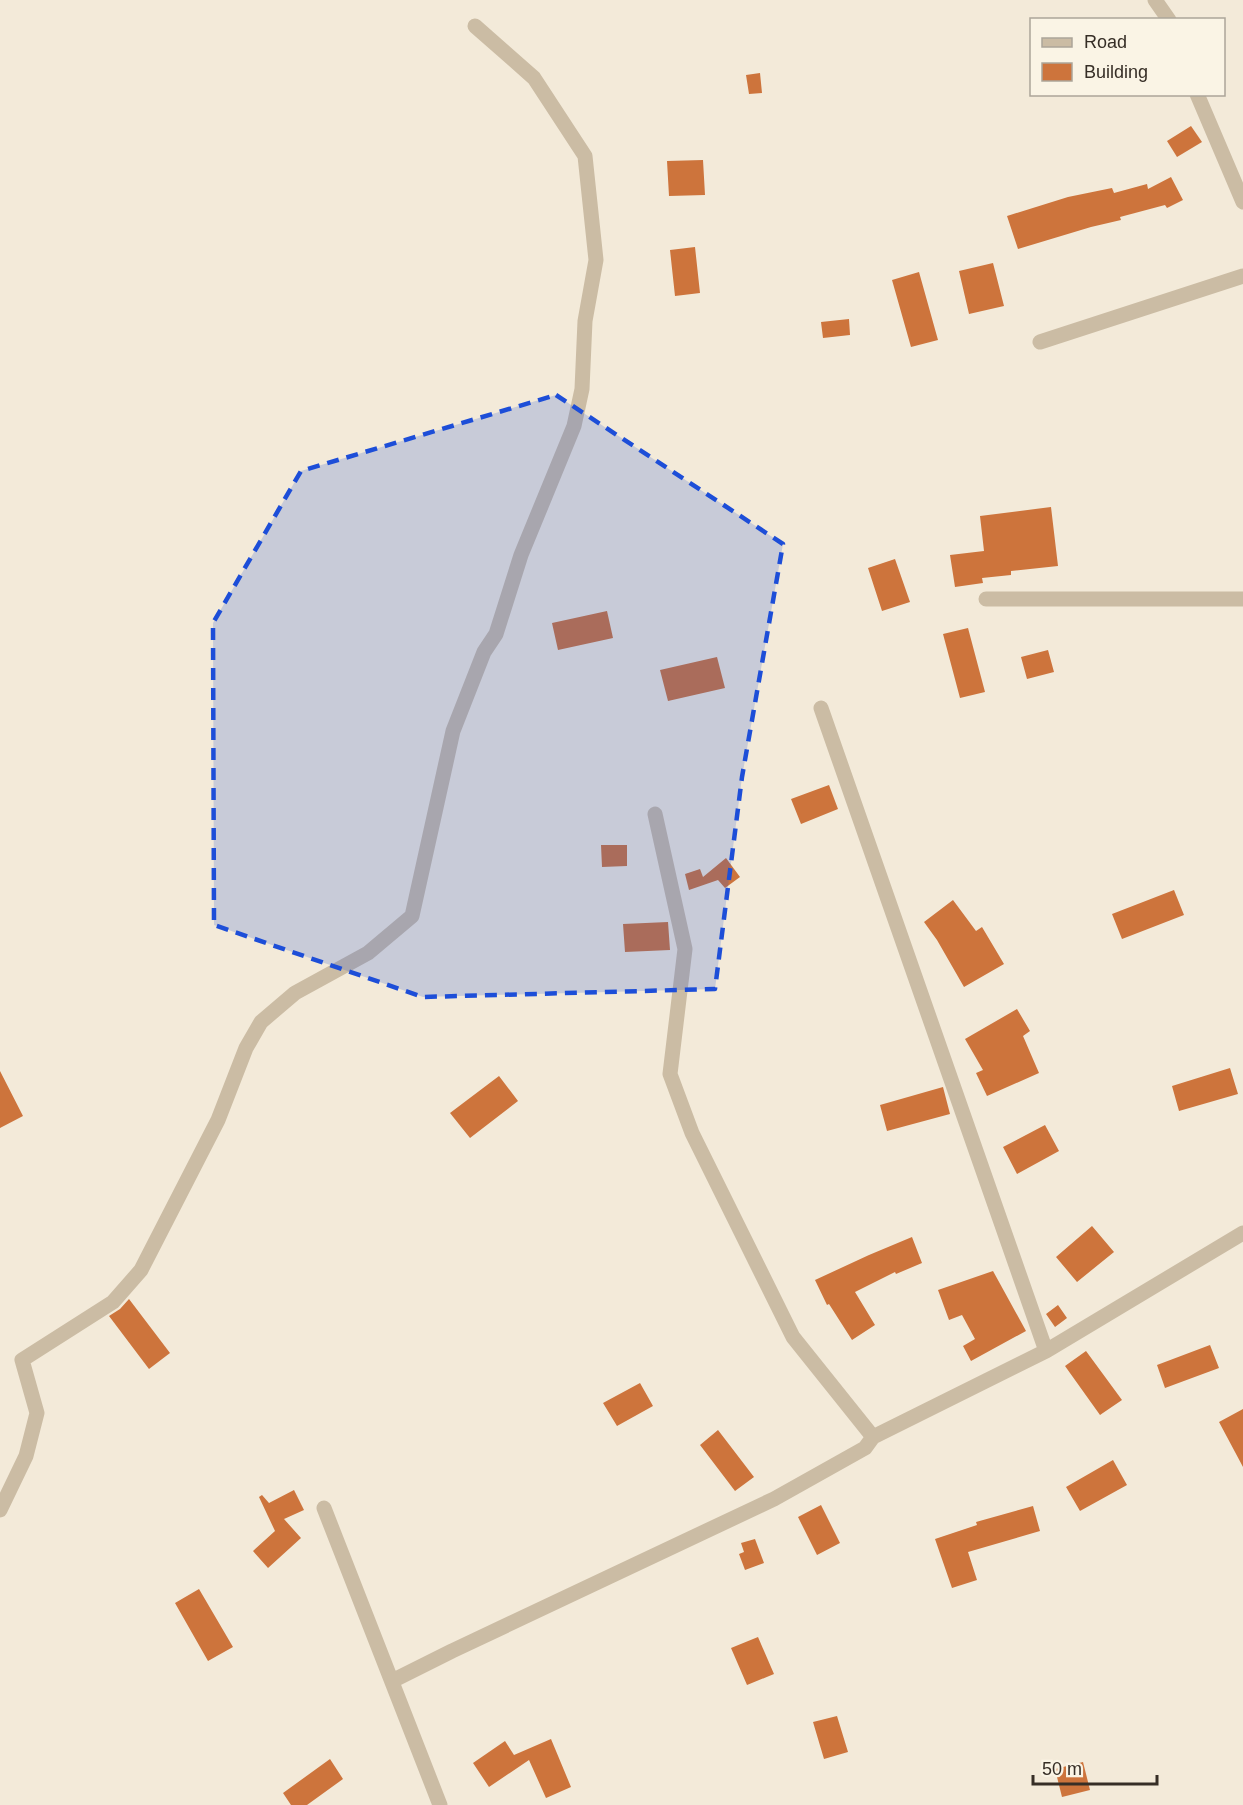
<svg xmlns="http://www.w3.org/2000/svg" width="1243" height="1805" viewBox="0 0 1243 1805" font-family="Arial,sans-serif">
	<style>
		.building { fill: #cd743c }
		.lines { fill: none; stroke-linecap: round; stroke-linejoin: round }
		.minor { stroke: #cbbca4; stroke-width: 15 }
		.marked { fill: #1d4ed8; fill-opacity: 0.2; stroke: #1d4ed8; stroke-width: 4.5; stroke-dasharray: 12 8; stroke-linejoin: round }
	</style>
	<rect width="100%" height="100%" fill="#f3ead9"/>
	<!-- building -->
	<path class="building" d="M 760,73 L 762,93 L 749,94 L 746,75 Z
		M 1191,126 L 1202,142 L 1177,157 L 1167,141 Z
		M 703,160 L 705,195 L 669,196 L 667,161 Z
		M 1171,177 L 1183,200 L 1167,208 L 1165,205 L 1120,217 L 1121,220 L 1091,227 L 1018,249 L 1007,216 L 1068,197 L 1112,188 L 1114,193 L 1147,184 L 1148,189 Z
		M 695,247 L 700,293 L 675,296 L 670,250 Z
		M 993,263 L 1004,306 L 969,314 L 959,271 Z
		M 919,272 L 938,340 L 911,347 L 892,280 Z
		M 849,319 L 850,335 L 823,338 L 821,322 Z
		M 1051,507 L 1058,566 L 1011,571 L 1011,575 L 982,578 L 983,583 L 955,587 L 950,555 L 984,551 L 980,516 Z
		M 895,559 L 910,602 L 882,611 L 868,568 Z
		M 607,611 L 613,638 L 558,650 L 552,623 Z
		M 968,628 L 985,692 L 960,698 L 943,634 Z
		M 1048,650 L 1054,672 L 1027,679 L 1021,657 Z
		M 717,657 L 725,688 L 668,701 L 660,670 Z
		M 829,785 L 838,809 L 801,824 L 791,799 Z
		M 601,845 L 627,845 L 627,866 L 602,867 Z
		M 726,858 L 740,877 L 725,888 L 718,880 L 689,890 L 685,874 L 700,869 L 703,877 Z
		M 1174,890 L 1184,915 L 1122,939 L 1112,914 Z
		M 953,900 L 976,931 L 982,927 L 1004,964 L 964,987 L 937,940 L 924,922 Z
		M 668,922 L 670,950 L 625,952 L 623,924 Z
		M 1017,1009 L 1030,1031 L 1023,1036 L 1039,1073 L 987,1096 L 976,1073 L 983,1070 L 965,1039 Z
		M 1230,1068 L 1238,1094 L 1179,1111 L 1172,1086 Z
		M 0,1071 L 23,1116 L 0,1128 Z
		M 499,1076 L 518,1101 L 470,1138 L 450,1113 Z
		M 943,1087 L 950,1114 L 887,1131 L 880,1105 Z
		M 1045,1125 L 1059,1151 L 1017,1174 L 1003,1147 Z
		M 1092,1226 L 1114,1252 L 1077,1282 L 1056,1257 Z
		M 912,1237 L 922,1263 L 896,1274 L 895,1272 L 855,1292 L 875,1325 L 852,1340 L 829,1304 L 827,1305 L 815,1280 L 869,1255 Z
		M 993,1271 L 1026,1331 L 971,1361 L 963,1346 L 975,1339 L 962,1315 L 949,1320 L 938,1290 Z
		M 129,1299 L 170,1353 L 149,1369 L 109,1316 L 120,1309 Z
		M 1058,1305 L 1067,1318 L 1055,1327 L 1046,1314 Z
		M 1210,1345 L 1219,1368 L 1165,1388 L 1157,1365 Z
		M 1086,1351 L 1122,1400 L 1100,1415 L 1065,1366 Z
		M 640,1383 L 653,1406 L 617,1426 L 603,1403 Z
		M 1243,1409 L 1243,1467 L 1219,1422 Z
		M 718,1430 L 754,1477 L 735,1491 L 700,1445 Z
		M 1113,1460 L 1127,1485 L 1080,1511 L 1066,1487 Z
		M 294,1490 L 304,1510 L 284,1519 L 301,1538 L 268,1568 L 253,1551 L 275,1531 L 259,1497 L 262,1495 L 269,1503 Z
		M 821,1505 L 840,1543 L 817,1555 L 798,1517 Z
		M 1033,1506 L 1040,1531 L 968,1552 L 977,1580 L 952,1588 L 935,1539 L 977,1525 L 976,1522 Z
		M 755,1539 L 764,1563 L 745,1570 L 739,1554 L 744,1552 L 741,1543 Z
		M 199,1589 L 233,1647 L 208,1661 L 175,1603 Z
		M 758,1637 L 774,1674 L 747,1685 L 731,1648 Z
		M 837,1716 L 848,1752 L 824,1759 L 813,1722 Z
		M 551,1739 L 571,1787 L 546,1798 L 529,1760 L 489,1787 L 473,1763 L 505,1741 L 514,1755 Z
		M 330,1759 L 343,1779 L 307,1805 L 291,1805 L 283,1793 Z
		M 1083,1762 L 1090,1790 L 1062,1797 L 1055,1769 Z"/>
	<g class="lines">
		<!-- minor -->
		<path class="minor" d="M 1155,0 L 1169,20
			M 1197,94 L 1243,202
			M 1040,342 L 1243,276
			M 986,599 L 1243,599
			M 821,708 L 1046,1351
			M 655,814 L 685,949 L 670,1074 L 692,1133 L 793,1337 L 873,1437
			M 324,1508 L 440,1805
			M 0,1510 L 26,1456 L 37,1413 L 22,1360 L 113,1302 L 141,1270 L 218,1120 L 246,1048 L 261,1022 L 295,993 L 368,953 L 412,916 L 453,731 L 484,652 L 496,634 L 521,555 L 574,426 L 582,389 L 585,321 L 596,260 L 585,156 L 534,78 L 475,26
			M 392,1681 L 452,1651 L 774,1499 L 865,1448 L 873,1437 L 1046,1351 L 1243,1233"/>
	</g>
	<!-- marked area -->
	<path class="marked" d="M 556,395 L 783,544 L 742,777 L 715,989 L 423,997 L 214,925 L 213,623 L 301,471 Z"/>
	<!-- legend -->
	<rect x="1030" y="18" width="195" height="78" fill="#faf4e5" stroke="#aca599" stroke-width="1.5"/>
	<rect x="1042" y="38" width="30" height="9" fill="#cbbca4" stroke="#aca599" stroke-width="1.5"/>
	<text x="1084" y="48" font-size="18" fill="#362e26">Road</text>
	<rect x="1042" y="63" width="30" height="18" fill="#cd743c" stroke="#aca599" stroke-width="1.5"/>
	<text x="1084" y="78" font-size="18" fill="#362e26">Building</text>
	<!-- scale -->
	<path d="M1033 1775v9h124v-9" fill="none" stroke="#362e26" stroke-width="3"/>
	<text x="1042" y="1775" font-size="18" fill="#362e26" stroke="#faf4e5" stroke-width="4.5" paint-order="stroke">50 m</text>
</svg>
